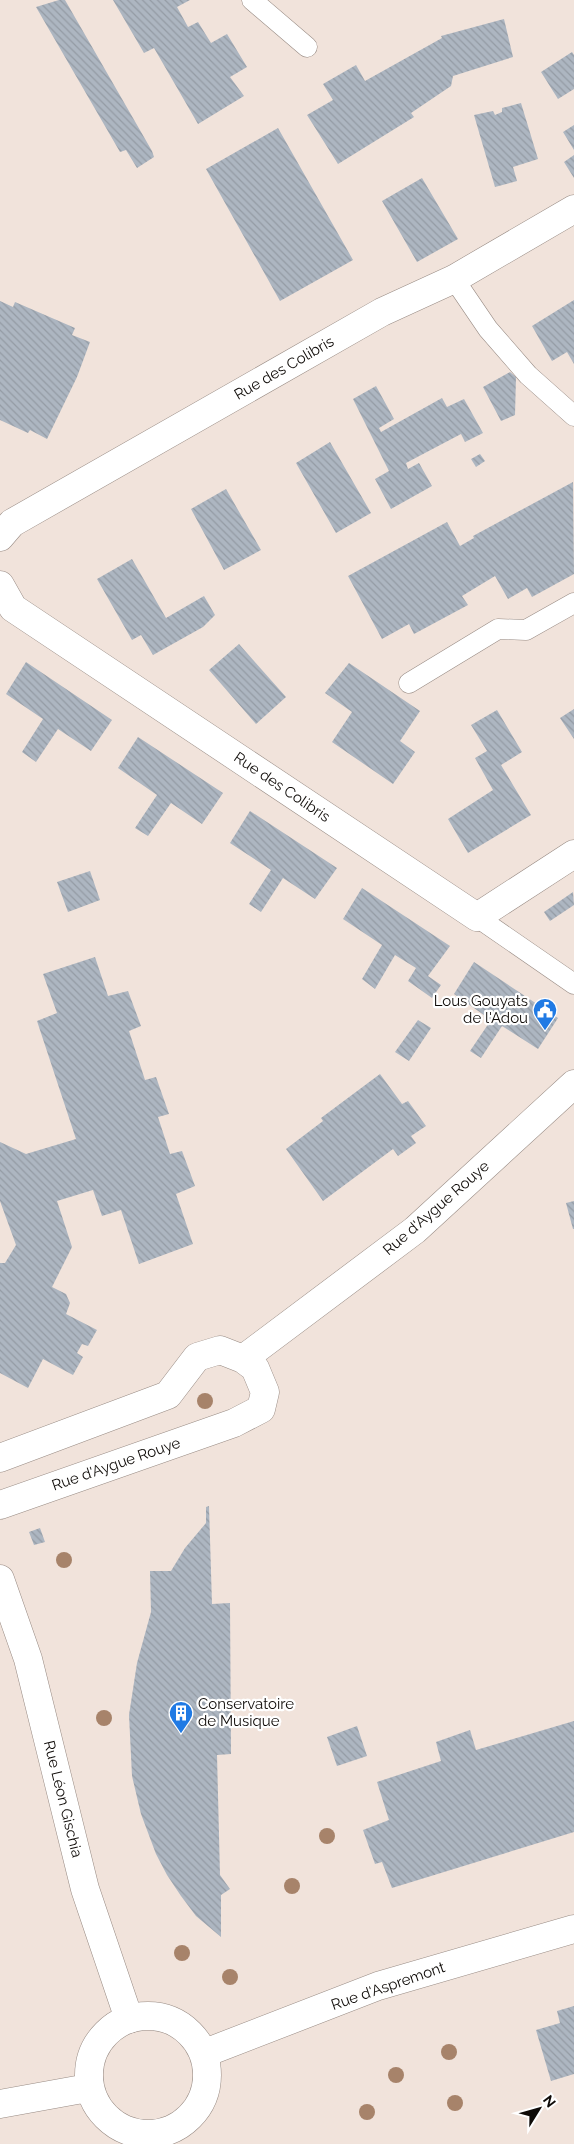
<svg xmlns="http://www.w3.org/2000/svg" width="574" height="2144" viewBox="0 0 574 2144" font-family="Raleway,sans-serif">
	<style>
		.building { fill: url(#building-back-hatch) }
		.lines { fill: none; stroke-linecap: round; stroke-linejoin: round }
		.service-casing { stroke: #988b84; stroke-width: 21 }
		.minor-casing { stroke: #988b84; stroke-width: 29 }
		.secondary-casing { stroke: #988b84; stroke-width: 29 }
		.service { stroke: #fff; stroke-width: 20 }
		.minor { stroke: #fff; stroke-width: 28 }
		.secondary { stroke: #fff; stroke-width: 28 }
		.tree { fill: #a7836a }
		.labels { text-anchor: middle; stroke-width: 4.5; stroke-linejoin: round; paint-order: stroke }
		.street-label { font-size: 15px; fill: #0f0b08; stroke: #fff }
		.poi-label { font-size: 15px; fill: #0f0b08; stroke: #fff; text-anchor: end }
	</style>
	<defs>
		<pattern id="building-back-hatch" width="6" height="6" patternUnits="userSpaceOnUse" patternTransform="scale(1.25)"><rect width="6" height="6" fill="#adb6c1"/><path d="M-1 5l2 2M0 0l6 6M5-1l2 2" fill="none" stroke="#949ba4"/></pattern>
	</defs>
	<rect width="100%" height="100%" fill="#f1e3db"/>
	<!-- building -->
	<path class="building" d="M 59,0 L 65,0 L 152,151 L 154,157 L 137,168 L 126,150 L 120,152 L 36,7 Z
		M 113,0 L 190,0 L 177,7 L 188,27 L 198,22 L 211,43 L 227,34 L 247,67 L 230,77 L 244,96 L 198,124 L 154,48 L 144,53 Z
		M 504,19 L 513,57 L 453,76 L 451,86 L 411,113 L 414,117 L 338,164 L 307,115 L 333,100 L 323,84 L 356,65 L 365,81 L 442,38 L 441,36 Z
		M 572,52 L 574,55 L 574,89 L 558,99 L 541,72 Z
		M 521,103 L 538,159 L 513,167 L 517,181 L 495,187 L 474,115 L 493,111 L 495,115 L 502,112 L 502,108 Z
		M 574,125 L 574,150 L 563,132 Z
		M 278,128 L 353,260 L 280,301 L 206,169 Z
		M 574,155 L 574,178 L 564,162 Z
		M 422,178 L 458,239 L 417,262 L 382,201 Z
		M 574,300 L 574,364 L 567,352 L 552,361 L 532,326 Z
		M 0,301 L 13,307 L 15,302 L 75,328 L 72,335 L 90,342 L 77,377 L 47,439 L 30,430 L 28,433 L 0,420 Z
		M 510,372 L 516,377 L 515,415 L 501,421 L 483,387 Z
		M 376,386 L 394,419 L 379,428 L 381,432 L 442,398 L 447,407 L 464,399 L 483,433 L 465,442 L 461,434 L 406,463 L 408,469 L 419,463 L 432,486 L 391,509 L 375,479 L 389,471 L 353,399 Z
		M 330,442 L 371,513 L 336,533 L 296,463 Z
		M 480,454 L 485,461 L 476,467 L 471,459 Z
		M 573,482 L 574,574 L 532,597 L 527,588 L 508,599 L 495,576 L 462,596 L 468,605 L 414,634 L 409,624 L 382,639 L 348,576 L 447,522 L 460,546 L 474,538 L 473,536 Z
		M 226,489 L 261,550 L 224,570 L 191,509 Z
		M 132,559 L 166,618 L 204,596 L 215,615 L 203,627 L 153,655 L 141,635 L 132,640 L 97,579 Z
		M 239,644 L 286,697 L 256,724 L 209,670 Z
		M 26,662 L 112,720 L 91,751 L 58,729 L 36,762 L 22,752 L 43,719 L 6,694 Z
		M 349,663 L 420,711 L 400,741 L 415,752 L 393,784 L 332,742 L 352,712 L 325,693 Z
		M 574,709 L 574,739 L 560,718 Z
		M 497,710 L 522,752 L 501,765 L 531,815 L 468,853 L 448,819 L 493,790 L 475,758 L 487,751 L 471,725 Z
		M 138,737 L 223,793 L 202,824 L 171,803 L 148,836 L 135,828 L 157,795 L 118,768 Z
		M 250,811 L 337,868 L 315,899 L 283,878 L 261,912 L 249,904 L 271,870 L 230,843 Z
		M 90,871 L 100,900 L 68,912 L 57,882 Z
		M 362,888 L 450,946 L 428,976 L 441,985 L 432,998 L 408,981 L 416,968 L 395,955 L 375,989 L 362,979 L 382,945 L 343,919 Z
		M 573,892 L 574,905 L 550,921 L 544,912 Z
		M 95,957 L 108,996 L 128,991 L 141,1026 L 129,1031 L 145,1080 L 156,1077 L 169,1114 L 158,1117 L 170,1154 L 182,1151 L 195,1186 L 176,1194 L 193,1244 L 139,1264 L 121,1210 L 102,1216 L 93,1190 L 57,1201 L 72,1247 L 52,1287 L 66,1294 L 70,1303 L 66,1314 L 97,1330 L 88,1346 L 82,1344 L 77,1353 L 83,1357 L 73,1375 L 43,1359 L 28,1388 L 0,1373 L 0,1263 L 5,1263 L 16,1245 L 0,1201 L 0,1142 L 26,1154 L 76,1139 L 37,1021 L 57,1013 L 43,974 Z
		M 474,962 L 558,1018 L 538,1049 L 502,1026 L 481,1058 L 470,1051 L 491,1020 L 454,994 Z
		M 418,1020 L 431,1028 L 409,1061 L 395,1052 Z
		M 380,1074 L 402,1104 L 408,1101 L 426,1126 L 411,1136 L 416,1143 L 398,1156 L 393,1149 L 323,1201 L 286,1149 L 323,1121 L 321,1118 Z
		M 574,1201 L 574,1229 L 573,1229 L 566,1203 Z
		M 209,1506 L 212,1604 L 230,1603 L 231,1754 L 217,1755 L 220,1875 L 230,1889 L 221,1895 L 221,1937 L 196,1916 L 181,1896 L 167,1875 L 156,1854 L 141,1814 L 132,1776 L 129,1715 L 137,1663 L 151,1612 L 150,1571 L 171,1571 L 185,1548 L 206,1523 L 206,1507 Z
		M 40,1528 L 45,1542 L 34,1545 L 29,1532 Z
		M 574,1721 L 574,1832 L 392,1888 L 382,1862 L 375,1864 L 363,1830 L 389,1820 L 377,1782 L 441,1761 L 436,1742 L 470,1730 L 476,1750 Z
		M 357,1726 L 367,1756 L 337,1766 L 327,1737 Z
		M 574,2006 L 574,2074 L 551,2081 L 536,2030 L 560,2023 L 557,2011 Z"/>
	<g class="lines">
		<!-- service casing -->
		<g class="service-casing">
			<path id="service" d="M 252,0 L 307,47
				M 454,279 L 488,329 L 528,375 L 574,416
				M 409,683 L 498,629 L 526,630 L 574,603
				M 477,917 L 574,984"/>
		</g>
		<!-- minor casing -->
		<g class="minor-casing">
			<path id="minor" d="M 0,537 L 12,523 L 382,312 L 454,279 L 574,209
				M 0,585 L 13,608 L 477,917 L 574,854
				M 243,1359 L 415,1230 L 574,1084
				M 0,1458 L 168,1395 L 197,1357 L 220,1350 L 243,1359 L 255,1368 L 265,1392 L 261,1409 L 234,1423 L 0,1505
				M 0,1579 L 28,1659 L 85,1889 L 129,2019"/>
		</g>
		<!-- secondary casing -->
		<g class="secondary-casing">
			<path id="secondary" d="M89 2075a59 59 0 1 1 118 0a59 59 0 1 1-118 0Z
				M 205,2053 L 378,1986 L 574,1929
				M 0,2104 L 88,2088"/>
		</g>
		<!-- service -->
		<use href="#service" class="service"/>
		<!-- minor -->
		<use href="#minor" class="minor"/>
		<!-- secondary -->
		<use href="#secondary" class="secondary"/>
	</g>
	<!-- trees -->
	<g class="tree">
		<circle cx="205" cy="1401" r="8"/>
		<circle cx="64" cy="1560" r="8"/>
		<circle cx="104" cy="1718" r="8"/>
		<circle cx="327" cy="1836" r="8"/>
		<circle cx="292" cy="1886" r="8"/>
		<circle cx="182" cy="1953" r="8"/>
		<circle cx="230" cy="1977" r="8"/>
		<circle cx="449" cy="2052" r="8"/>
		<circle cx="396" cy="2075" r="8"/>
		<circle cx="455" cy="2103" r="8"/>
		<circle cx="367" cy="2112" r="8"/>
	</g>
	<!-- icons -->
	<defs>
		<g id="civic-pin" transform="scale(1.25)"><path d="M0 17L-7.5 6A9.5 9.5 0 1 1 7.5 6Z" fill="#207ae4" stroke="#fff"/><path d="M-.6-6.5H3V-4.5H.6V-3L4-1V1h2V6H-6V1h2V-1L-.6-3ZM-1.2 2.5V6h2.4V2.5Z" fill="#fff"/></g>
		<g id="building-pin" transform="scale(1.25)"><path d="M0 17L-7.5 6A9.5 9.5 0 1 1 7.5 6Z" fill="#207ae4" stroke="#fff"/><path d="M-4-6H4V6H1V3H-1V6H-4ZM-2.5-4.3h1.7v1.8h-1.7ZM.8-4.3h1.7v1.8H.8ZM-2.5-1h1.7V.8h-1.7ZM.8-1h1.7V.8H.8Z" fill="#fff"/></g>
	</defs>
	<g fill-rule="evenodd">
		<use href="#civic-pin" x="545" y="1010"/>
		<use href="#building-pin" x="181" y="1713"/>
	</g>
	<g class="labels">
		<!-- street labels -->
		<g class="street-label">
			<text transform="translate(284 368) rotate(-30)" y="5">Rue des Colibris</text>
			<text transform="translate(282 787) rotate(34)" y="5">Rue des Colibris</text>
			<text transform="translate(436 1208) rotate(-41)" y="5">Rue d'Aygue Rouye</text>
			<text transform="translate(116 1464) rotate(-19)" y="5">Rue d'Aygue Rouye</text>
			<text transform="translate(63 1799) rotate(76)" y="5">Rue Léon Gischia</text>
			<text transform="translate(388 1986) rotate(-19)" y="5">Rue d'Aspremont</text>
		</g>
		<!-- poi labels -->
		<g class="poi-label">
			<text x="528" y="1006">Lous Gouyats<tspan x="528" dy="17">de l'Adou</tspan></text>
			<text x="198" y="1709" text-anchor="start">Conservatoire<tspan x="198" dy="17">de Musique</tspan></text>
		</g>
	</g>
	<!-- north arrow -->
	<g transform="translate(539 2109) rotate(53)" stroke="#ffffff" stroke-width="4" paint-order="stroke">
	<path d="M0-4L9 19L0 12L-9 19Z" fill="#0f0b08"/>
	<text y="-8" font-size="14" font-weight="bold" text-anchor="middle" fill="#0f0b08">N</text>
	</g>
</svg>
